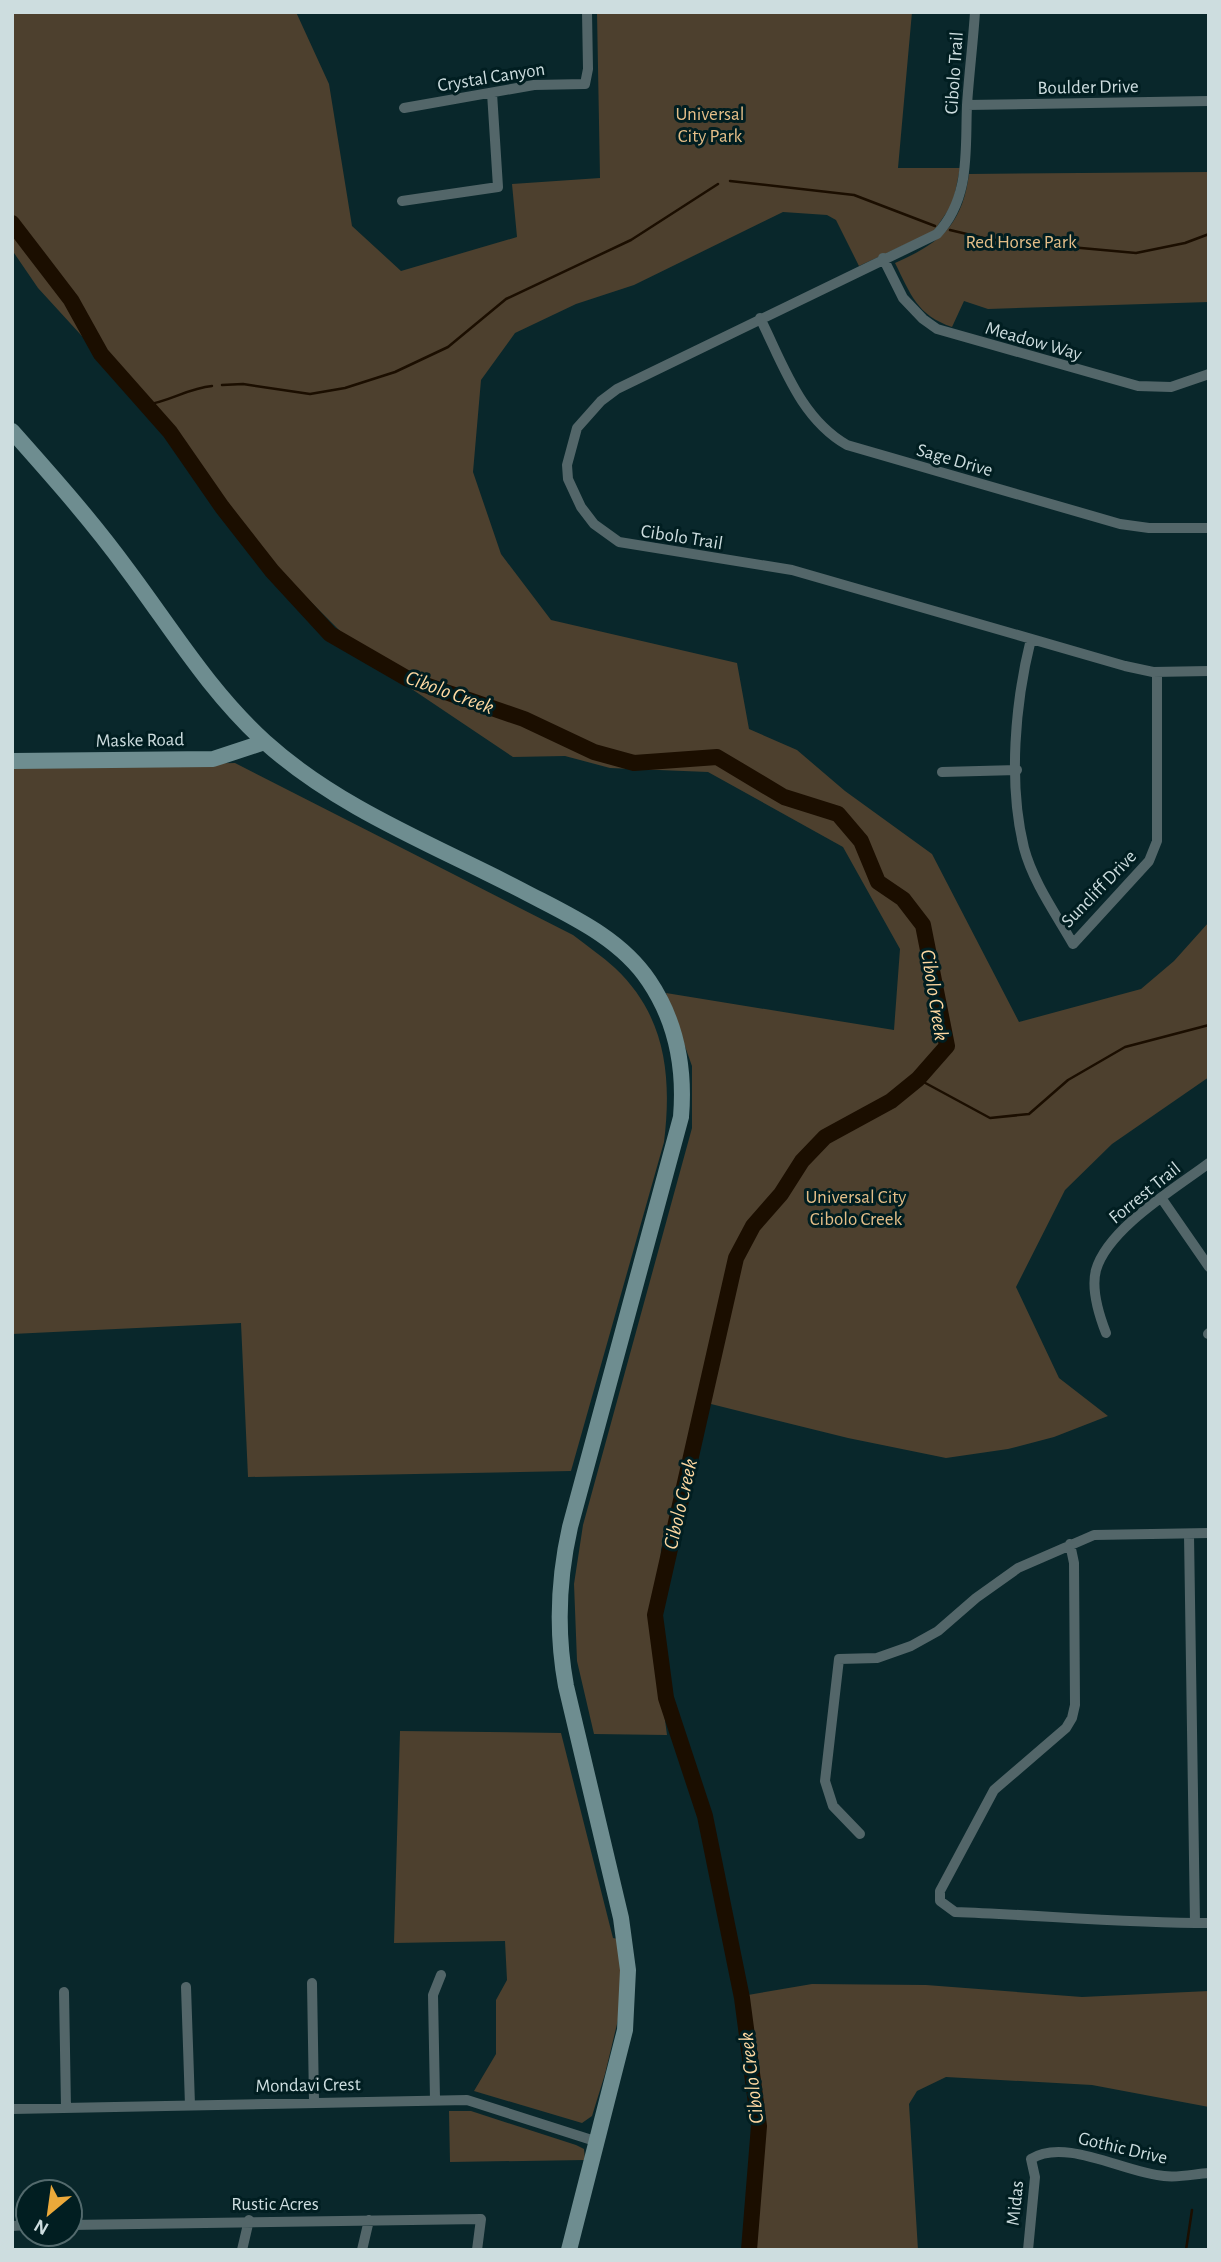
<svg xmlns="http://www.w3.org/2000/svg" width="1221" height="2262" viewBox="0 0 1221 2262" font-family="'Alegreya Sans',sans-serif">
	<style>
		.green { fill: #4d402e }
		.lines { fill: none; stroke-linecap: round; stroke-linejoin: round }
		.stream { stroke: #1b0e00; stroke-width: 2.5 }
		.river { stroke: #1b0e00; stroke-width: 16 }
		.street { stroke: #536669; stroke-width: 10 }
		.secondary { stroke: #6e8d90; stroke-width: 16 }
		.labels { text-anchor: middle; stroke-width: 6; stroke-linejoin: round; paint-order: stroke }
		.street-label { font-size: 19px; fill: #cddddf; stroke: #011e21 }
		.park-label { font-size: 19px; fill: #e4be88; stroke: #011e21 }
		.water-label { font-size: 21px; font-style: italic; fill: #fed8a1; stroke: #011e21 }
	</style>
	<rect width="100%" height="100%" fill="#09272b"/>
	<!-- green -->
	<path class="green" d="M 12,12 L 296,12 L 329,84 L 352,226 L 401,271 L 517,237 L 512,184 L 600,178 L 597,12 L 912,12 L 898,168 L 960,168 L 953,203 L 934,231 L 859,266 L 836,220 L 827,215 L 783,212 L 634,285 L 576,304 L 515,333 L 481,380 L 473,472 L 501,554 L 551,620 L 737,663 L 749,729 L 797,750 L 845,791 L 932,854 L 1019,1022 L 1141,989 L 1174,961 L 1209,922 L 1209,1077 L 1112,1144 L 1065,1190 L 1016,1287 L 1059,1378 L 1108,1416 L 1054,1437 L 1008,1449 L 946,1458 L 848,1438 L 703,1402 L 661,1549 L 656,1653 L 667,1735 L 594,1734 L 577,1661 L 574,1584 L 583,1525 L 692,1128 L 692,1066 L 666,993 L 894,1030 L 900,949 L 843,847 L 708,772 L 610,768 L 565,756 L 513,757 L 370,661 L 211,502 L 145,405 L 38,288 L 12,250 Z
		M 1209,172 L 1209,302 L 988,309 L 964,301 L 952,327 C 917,315 911,295 895,263 C 940,243 962,226 969,174 Z
		M 235,763 L 573,935 C 587,946 602,956 615,968 C 666,1016 672,1077 664,1142 L 571,1471 L 248,1477 L 241,1323 L 12,1334 L 12,767 Z
		M 400,1731 L 561,1733 L 613,1938 L 618,1939 L 623,1999 L 605,2074 L 592,2116 L 582,2123 L 474,2091 L 496,2054 L 496,2000 L 507,1980 L 505,1941 L 394,1943 Z
		M 812,1984 L 926,1985 L 1082,1997 L 1209,1991 L 1209,2107 L 1092,2085 L 946,2077 L 917,2091 L 909,2104 L 918,2250 L 755,2250 C 765,2166 766,2079 742,1996 Z
		M 449,2111 L 471,2111 L 576,2145 L 584,2149 L 585,2160 L 450,2162 Z"/>
	<g class="lines">
		<!-- stream -->
		<path class="stream" d="M 730,181 L 854,195 L 935,226
			M 950,230 L 992,240 L 1024,239 L 1059,246 L 1136,253 L 1185,243 L 1209,234
			M 222,385 L 243,384 L 310,394 L 345,388 L 395,372 L 448,347 L 506,299 L 631,240 L 718,184
			M 145,405 C 169,402 188,388 212,386
			M 918,1079 L 990,1118 L 1029,1114 L 1068,1080 L 1125,1047 L 1209,1025
			M 1186,2250 L 1192,2210"/>
		<!-- river -->
		<path class="river" d="M 12,223 L 71,300 L 101,354 L 170,432 L 222,507 L 272,571 L 330,634 L 408,679 L 524,719 L 594,752 L 634,763 L 717,757 L 784,797 L 838,814 L 861,841 L 878,882 L 903,899 L 923,925 L 947,1046 L 918,1079 L 891,1101 L 825,1137 L 802,1161 L 781,1194 L 753,1226 L 736,1258 L 655,1615 L 666,1698 L 705,1816 L 742,1998 L 759,2126 L 749,2250"/>
		<!-- street -->
		<path class="street" d="M 975,12 C 973,43 969,74 967,105 C 965,150 971,198 937,234 L 617,389 L 601,401 L 577,428 L 567,465 L 568,479 L 581,507 L 594,524 L 619,542 L 792,570 L 1125,666 L 1153,672 L 1209,671
			M 967,105 L 1209,101
			M 404,108 L 534,85 L 585,84 L 588,69 L 587,12
			M 402,201 L 498,187 L 492,93
			M 883,258 L 903,298 L 923,319 L 937,329 L 1138,386 L 1171,387 L 1209,374
			M 760,318 C 783,364 800,418 847,445 L 1120,524 L 1149,528 L 1209,528
			M 1031,639 C 1015,703 1008,783 1024,848 C 1033,882 1056,914 1073,944 L 1149,861 L 1157,841 L 1157,672
			M 942,772 L 1017,770
			M 1162,1199 L 1209,1267
			M 1106,1333 C 1099,1315 1091,1289 1096,1270 C 1108,1228 1176,1188 1209,1163
			M 1208,1334 L 1209,1333
			M 1189,1535 L 1195,1923
			M 1070,1544 L 1074,1563 L 1075,1705 L 1072,1718 L 1066,1728 L 994,1790 L 940,1891 L 940,1901 L 955,1912 C 1040,1915 1124,1923 1209,1923
			M 860,1834 L 833,1806 L 825,1781 L 839,1659 L 877,1658 L 911,1646 L 938,1631 L 976,1598 L 1018,1568 L 1094,1535 L 1209,1533
			M 312,1983 L 314,2101
			M 186,1987 L 190,2105
			M 64,1992 L 66,2108
			M 435,2099 L 433,1995 L 441,1975
			M 12,2109 L 467,2100 L 598,2142
			M 70,2225 L 481,2219 L 477,2250
			M 12,2226 L 28,2225
			M 242,2250 L 249,2220
			M 362,2250 L 369,2220
			M 1028,2250 L 1035,2177 L 1031,2159 C 1065,2137 1125,2173 1164,2176 C 1179,2178 1194,2174 1209,2173"/>
		<!-- secondary -->
		<path class="secondary" d="M 12,431 C 52,476 92,521 127,569 C 172,629 209,691 265,742 C 338,808 434,845 521,890 C 566,914 619,936 649,981 C 676,1021 685,1069 681,1117 L 570,1527 C 558,1580 556,1632 566,1686 L 621,1918 L 628,1970 L 625,2030 L 569,2250
			M 12,761 L 213,759 L 265,742"/>
	</g>
	<g class="labels">
		<!-- street labels -->
		<g class="street-label">
			<text transform="translate(953 73) rotate(-86)" y="7">Cibolo Trail</text>
			<text transform="translate(491 76) rotate(-9)" y="7">Crystal Canyon</text>
			<text transform="translate(1088 86) rotate(-1)" y="7">Boulder Drive</text>
			<text transform="translate(1034 340) rotate(16)" y="7">Meadow Way</text>
			<text transform="translate(955 459) rotate(16)" y="7">Sage Drive</text>
			<text transform="translate(682 536) rotate(9)" y="7">Cibolo Trail</text>
			<text transform="translate(140 739) rotate(-1)" y="7">Maske Road</text>
			<text transform="translate(1098 888) rotate(-46)" y="7">Suncliff Drive</text>
			<text transform="translate(1144 1192) rotate(-39)" y="7">Forrest Trail</text>
			<text transform="translate(308 2084) rotate(-1)" y="7">Mondavi Crest</text>
			<text transform="translate(1123 2147) rotate(13)" y="7">Gothic Drive</text>
			<text x="275" y="2210">Rustic Acres</text>
			<text transform="translate(1014 2203) rotate(-84)" y="7">Midas</text>
		</g>
		<!-- park labels -->
		<g class="park-label">
			<text x="710" y="120">Universal<tspan x="710" dy="22">City Park</tspan></text>
			<text x="1021" y="248">Red Horse Park</text>
			<text x="856" y="1203">Universal City<tspan x="856" dy="22">Cibolo Creek</tspan></text>
		</g>
		<!-- water labels -->
		<g class="water-label">
			<text transform="translate(450 692) rotate(20)" y="7">Cibolo Creek</text>
			<text transform="translate(935 995) rotate(81)" y="7">Cibolo Creek</text>
			<text transform="translate(680 1504) rotate(-77)" y="7">Cibolo Creek</text>
			<text transform="translate(751 2078) rotate(-97)" y="7">Cibolo Creek</text>
		</g>
	</g>
	<!-- border -->
	<rect width="1221" height="2262" fill="none" stroke="#cddddf" stroke-width="28"/>
	<!-- north arrow -->
	<g transform="translate(49 2213) rotate(209)"><circle r="33" fill="#011e21" stroke="#536a6d" stroke-width="2"/>
	<path d="M0-5L12 26L0 18L-12 26Z" fill="#eba93a"/>
	<text y="-10" font-size="19" font-weight="bold" text-anchor="middle" fill="#cddddf">N</text>
	</g>
</svg>
